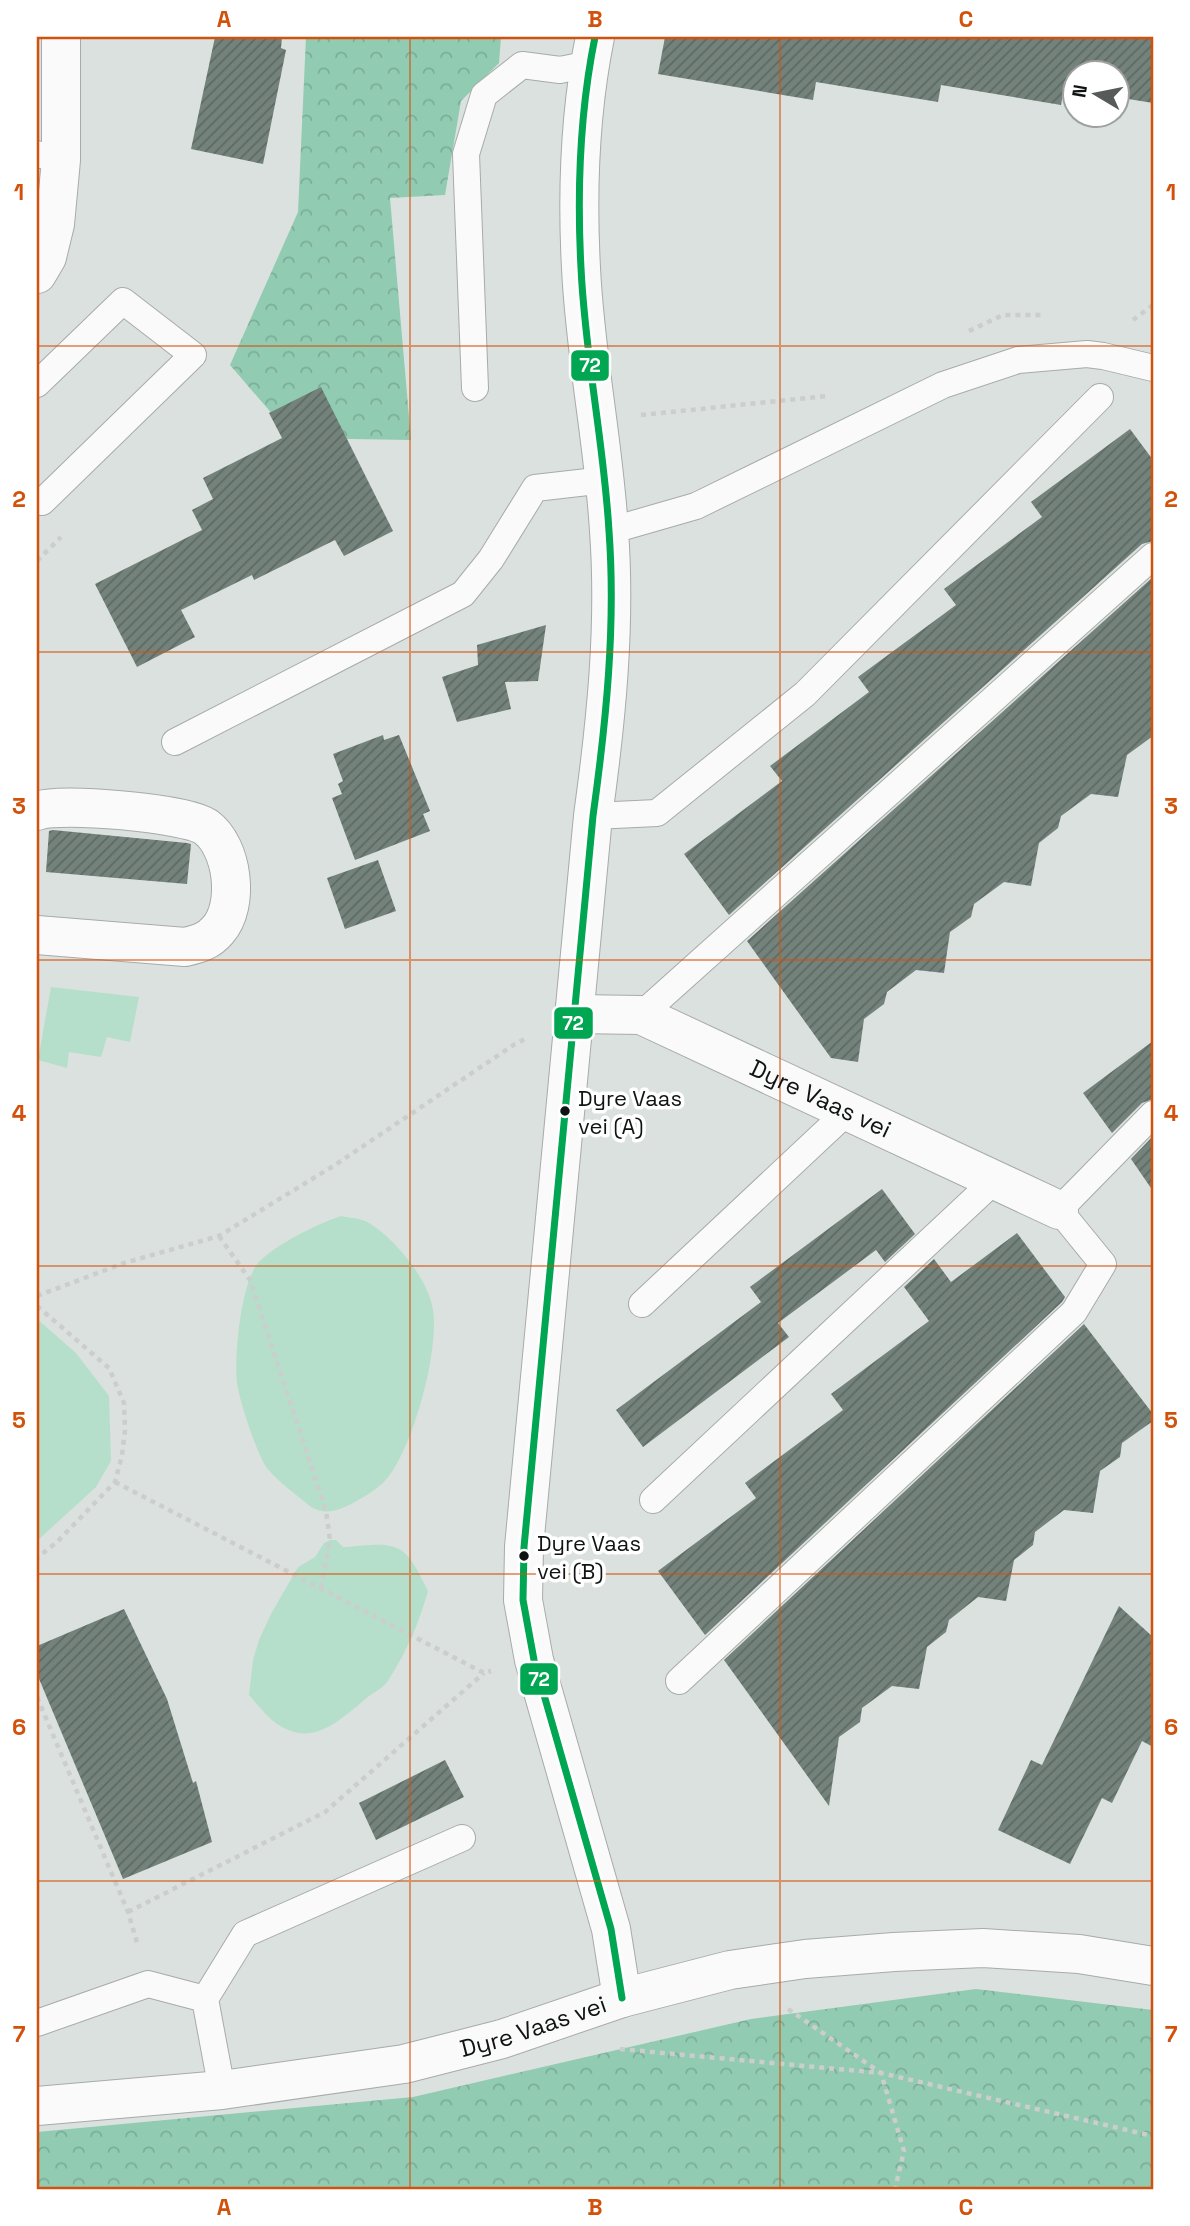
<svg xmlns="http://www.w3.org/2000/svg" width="1190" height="2226" viewBox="0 0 1190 2226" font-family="'Space Grotesk',sans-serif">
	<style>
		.green { fill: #b5dfcb }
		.forest { fill: url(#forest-crowns) }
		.building { fill: url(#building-hatch) }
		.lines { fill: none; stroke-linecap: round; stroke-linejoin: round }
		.lane-casing { stroke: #a7aba9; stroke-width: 28 }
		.street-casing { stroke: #a7aba9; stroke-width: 40 }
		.path { stroke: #cccdcd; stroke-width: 4.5; stroke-dasharray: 5 5; stroke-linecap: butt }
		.lane { stroke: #fafafa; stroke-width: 26 }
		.street { stroke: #fafafa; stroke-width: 38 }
		.bus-1-casing { stroke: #fff; stroke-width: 12 }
		.bus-1 { stroke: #00a651; stroke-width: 7 }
		.grid { fill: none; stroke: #d2520c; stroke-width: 2; stroke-opacity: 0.55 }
		.bus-dot { fill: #0f1311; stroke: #fff; stroke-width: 2.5 }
		.labels { text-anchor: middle; stroke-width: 7; stroke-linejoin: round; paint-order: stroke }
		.bus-label { font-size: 22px; fill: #0f1311; stroke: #fff; text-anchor: start }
		.street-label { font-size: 24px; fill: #0f1311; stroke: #fff }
		.line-badge { stroke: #fff; stroke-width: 2.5 }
		.badge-label { font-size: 19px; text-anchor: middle; font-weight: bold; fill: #fff }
		.neatline { fill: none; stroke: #d2520c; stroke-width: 2.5 }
		.grid-label { font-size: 23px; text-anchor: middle; font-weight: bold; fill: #d2520c }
	</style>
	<defs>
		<pattern id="forest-crowns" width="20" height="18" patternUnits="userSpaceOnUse" patternTransform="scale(1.75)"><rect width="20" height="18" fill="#91cbb2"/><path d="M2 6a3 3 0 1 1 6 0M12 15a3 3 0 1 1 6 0" fill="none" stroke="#7cad98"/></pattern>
		<pattern id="building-hatch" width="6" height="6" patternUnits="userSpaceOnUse" patternTransform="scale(1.75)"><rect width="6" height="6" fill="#74827c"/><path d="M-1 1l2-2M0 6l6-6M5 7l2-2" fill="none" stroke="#5e6964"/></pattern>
	</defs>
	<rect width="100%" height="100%" fill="#dbe1de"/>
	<!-- green -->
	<path class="green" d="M 51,987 L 139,997 L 130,1042 L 107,1037 L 101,1057 L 69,1052 L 67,1068 L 38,1060 Z
		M 341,1216 C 349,1218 360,1218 367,1222 C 393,1236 426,1277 432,1305 C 442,1344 412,1455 383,1483 C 373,1492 359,1500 347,1506 C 334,1512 324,1514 311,1507 C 297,1495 279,1483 267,1468 C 257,1455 239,1399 237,1383 C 234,1356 241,1283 258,1263 C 276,1244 317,1224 341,1216 Z
		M 37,1319 L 76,1353 L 109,1396 L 111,1461 L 96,1487 L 37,1541 Z
		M 330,1540 L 336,1540 L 343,1547 L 348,1547 C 401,1541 405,1544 428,1591 C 419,1623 407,1651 389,1679 C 385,1687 376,1691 369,1696 C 349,1712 323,1740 294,1732 C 274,1727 262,1710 249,1695 L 253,1660 L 259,1640 L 271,1614 L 298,1567 L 315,1557 L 324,1543 Z"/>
	<!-- forest -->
	<path class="forest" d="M 306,37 L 501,37 L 499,63 L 461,101 L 445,195 L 390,198 L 411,440 L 293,438 L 230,365 L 298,212 Z
		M 976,1989 L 1153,2010 L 1153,2189 L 37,2189 L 37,2132 L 413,2097 L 751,2019 Z"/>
	<!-- building -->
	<path class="building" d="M 215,37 L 282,37 L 281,48 L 286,50 L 263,164 L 191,149 Z
		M 665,37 L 1153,37 L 1153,103 L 1116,97 L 1116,74 L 1074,74 L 1074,90 L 1064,88 L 1061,105 L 941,85 L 938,102 L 816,82 L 813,100 L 658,74 Z
		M 321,387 L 393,531 L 344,556 L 335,540 L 254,580 L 252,575 L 181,610 L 195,637 L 137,667 L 95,584 L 202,530 L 192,510 L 213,499 L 203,478 L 282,438 L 269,413 Z
		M 1130,429 L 1153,460 L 1153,541 L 1142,544 L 729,915 L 684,854 L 782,781 L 770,766 L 869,692 L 858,677 L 956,605 L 944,589 L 1042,517 L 1031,502 Z
		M 1153,577 L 1153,736 L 1127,755 L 1118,797 L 1091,794 L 1061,816 L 1058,828 L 1039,843 L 1031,886 L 1004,882 L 974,904 L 971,917 L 950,932 L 944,973 L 916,970 L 887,992 L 884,1004 L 864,1019 L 858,1062 L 831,1058 L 747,941 Z
		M 546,625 L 538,681 L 505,682 L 511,709 L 457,722 L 442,677 L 478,665 L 477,645 Z
		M 383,735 L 384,740 L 399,735 L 430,811 L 423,814 L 430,831 L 355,860 L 332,798 L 342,794 L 338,784 L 343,781 L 333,754 Z
		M 53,830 L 187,843 L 191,844 L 187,884 L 46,872 L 49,831 Z
		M 378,860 L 396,911 L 345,929 L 327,878 Z
		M 1153,1041 L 1153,1099 L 1142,1103 L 1112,1133 L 1083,1093 Z
		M 1153,1136 L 1153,1191 L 1131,1159 Z
		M 882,1189 L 915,1234 L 885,1262 L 876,1250 L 778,1323 L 789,1337 L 643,1447 L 616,1410 L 761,1302 L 750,1287 Z
		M 1017,1233 L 1065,1297 L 1062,1302 L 705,1635 L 658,1571 L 756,1498 L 745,1483 L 843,1410 L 831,1394 L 929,1321 L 904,1287 L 934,1259 L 951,1282 Z
		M 1084,1324 L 1153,1414 L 1153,1421 L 1122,1443 L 1120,1457 L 1100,1471 L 1093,1513 L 1064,1510 L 1035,1532 L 1033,1545 L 1014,1560 L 1006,1601 L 978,1597 L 949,1620 L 946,1632 L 927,1647 L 919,1689 L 892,1686 L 862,1708 L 860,1722 L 839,1737 L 829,1806 L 724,1660 Z
		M 1119,1606 L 1153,1637 L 1153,1747 L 1142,1741 L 1112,1803 L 1102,1798 L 1070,1864 L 998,1830 L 1031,1760 L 1042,1765 Z
		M 124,1609 L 167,1699 L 193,1783 L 196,1781 L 212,1842 L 123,1879 L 37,1674 L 37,1646 Z
		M 445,1760 L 464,1797 L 376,1840 L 359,1803 Z"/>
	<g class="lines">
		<!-- lane casing -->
		<g class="lane-casing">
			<path id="lane" d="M 37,154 L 61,160
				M 37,384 L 123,301 L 193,355 L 42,502
				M 475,388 L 466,154 L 484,95 L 522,65 L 560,70 L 590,64
				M 609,531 L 696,506 L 943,385 L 1018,360 L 1087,354 L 1103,356 L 1153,368
				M 175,742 L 463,594 L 491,559 L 535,488 L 605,480
				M 593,816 L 657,813 L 805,694 L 1100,397
				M 641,1015 L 1153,556
				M 642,1304 L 848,1111
				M 653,1500 L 995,1180
				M 679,1681 L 1074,1312 L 1103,1264 L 1059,1210 L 1153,1114
				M 205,1999 L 245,1934 L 462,1838
				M 37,2023 L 148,1984 L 205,1999 L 222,2090"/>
		</g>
		<!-- street casing -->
		<g class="street-casing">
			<g id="street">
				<path d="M 595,37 C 580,111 577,193 581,268 C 585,356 604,444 609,531 C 616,626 606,722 593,816 L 524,1547 L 523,1600 L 534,1660 L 611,1929 L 622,1998"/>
				<path d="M 37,274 L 47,257 L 55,224 L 61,160 L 61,37"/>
				<path d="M 37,811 C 60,802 186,813 206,827 C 233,847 240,905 218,930 C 209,941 198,944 185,947 L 37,935"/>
				<path id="s1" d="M 575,1014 L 641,1015 L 1059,1210"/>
				<path id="s2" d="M 37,2106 L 222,2090 L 404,2064 L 502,2039 L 622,1998 L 730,1970 L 805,1959 L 894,1952 L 983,1948 L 1079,1954 L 1153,1966"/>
			</g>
		</g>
		<!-- path -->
		<path class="path" d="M 1133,320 L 1153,305
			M 969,331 L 1003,315 L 1044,315
			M 641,415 L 827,396
			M 37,561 L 61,537
			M 219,1236 L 250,1280 L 326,1511 L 330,1540 L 321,1587
			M 37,1296 L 124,1263 L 219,1236 L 335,1165 L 515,1044 L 527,1038
			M 37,1306 L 109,1368 L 124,1403 L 125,1430 L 122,1455 L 115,1482 L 57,1542 L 37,1558
			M 115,1482 L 484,1673 L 491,1671
			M 37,1697 L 128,1912 L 138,1946
			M 128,1912 L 325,1812 L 484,1673
			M 788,2009 L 881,2073 L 904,2151 L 895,2189
			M 620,2049 L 881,2073 L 1153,2136"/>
		<!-- lane -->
		<use href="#lane" class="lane"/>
		<!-- street -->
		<use href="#street" class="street"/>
		<!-- bus-1 casing -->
		<g class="bus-1-casing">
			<path id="bus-1" d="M 595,37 C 580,111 577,193 581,268 C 585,356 604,444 609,531 C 616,626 606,722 593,816 L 524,1547 L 523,1600 L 534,1660 L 611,1929 L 622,1998"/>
		</g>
		<!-- bus-1 -->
		<use href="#bus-1" class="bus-1"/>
	</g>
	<!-- grid -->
	<path class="grid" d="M 410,37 L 410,2189M 780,37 L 780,2189M 37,346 L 1153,346M 37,652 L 1153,652M 37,960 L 1153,960M 37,1266 L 1153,1266M 37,1574 L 1153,1574M 37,1881 L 1153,1881"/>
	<!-- markers -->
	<g class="bus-dot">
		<circle cx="565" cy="1111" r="6"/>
		<circle cx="524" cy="1556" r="6"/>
	</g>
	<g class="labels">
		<!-- bus labels -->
		<g class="bus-label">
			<text x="578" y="1106">Dyre Vaas<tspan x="578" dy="28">vei (A)</tspan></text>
			<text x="537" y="1551">Dyre Vaas<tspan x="537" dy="28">vei (B)</tspan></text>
		</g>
		<!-- street labels -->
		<g class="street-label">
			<text dy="8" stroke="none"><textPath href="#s1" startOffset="264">Dyre Vaas vei</textPath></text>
			<text dy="8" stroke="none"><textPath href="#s2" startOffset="504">Dyre Vaas vei</textPath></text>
		</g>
	</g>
	<g class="line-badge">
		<rect x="570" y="349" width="40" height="33" rx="7" fill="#00a651"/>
		<rect x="553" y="1006" width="41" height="34" rx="7" fill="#00a651"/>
		<rect x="519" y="1662" width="40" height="34" rx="7" fill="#00a651"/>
	</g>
	<g class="badge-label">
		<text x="590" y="372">72</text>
		<text x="573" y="1030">72</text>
		<text x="539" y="1686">72</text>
	</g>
	<!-- border -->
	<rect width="1190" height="2226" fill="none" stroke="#ffffff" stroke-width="77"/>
	<!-- north arrow -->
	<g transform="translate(1096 94) rotate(280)"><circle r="33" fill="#ffffff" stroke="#9fa1a0" stroke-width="2"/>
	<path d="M0-5L12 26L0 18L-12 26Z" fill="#565b59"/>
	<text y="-10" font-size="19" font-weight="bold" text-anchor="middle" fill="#0f1311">N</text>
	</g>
	<rect x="38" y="38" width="1114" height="2150" class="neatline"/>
	<g class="grid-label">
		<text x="224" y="27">A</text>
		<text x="595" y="27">B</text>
		<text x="966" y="27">C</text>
		<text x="19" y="200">1</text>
		<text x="1171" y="200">1</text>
		<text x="19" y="507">2</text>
		<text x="1171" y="507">2</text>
		<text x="19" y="814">3</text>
		<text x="1171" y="814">3</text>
		<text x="19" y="1121">4</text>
		<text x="1171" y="1121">4</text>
		<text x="19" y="1428">5</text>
		<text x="1171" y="1428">5</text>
		<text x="19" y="1735">6</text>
		<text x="1171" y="1735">6</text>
		<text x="19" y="2042">7</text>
		<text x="1171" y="2042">7</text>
		<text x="224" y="2215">A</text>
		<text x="595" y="2215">B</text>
		<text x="966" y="2215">C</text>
	</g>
</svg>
